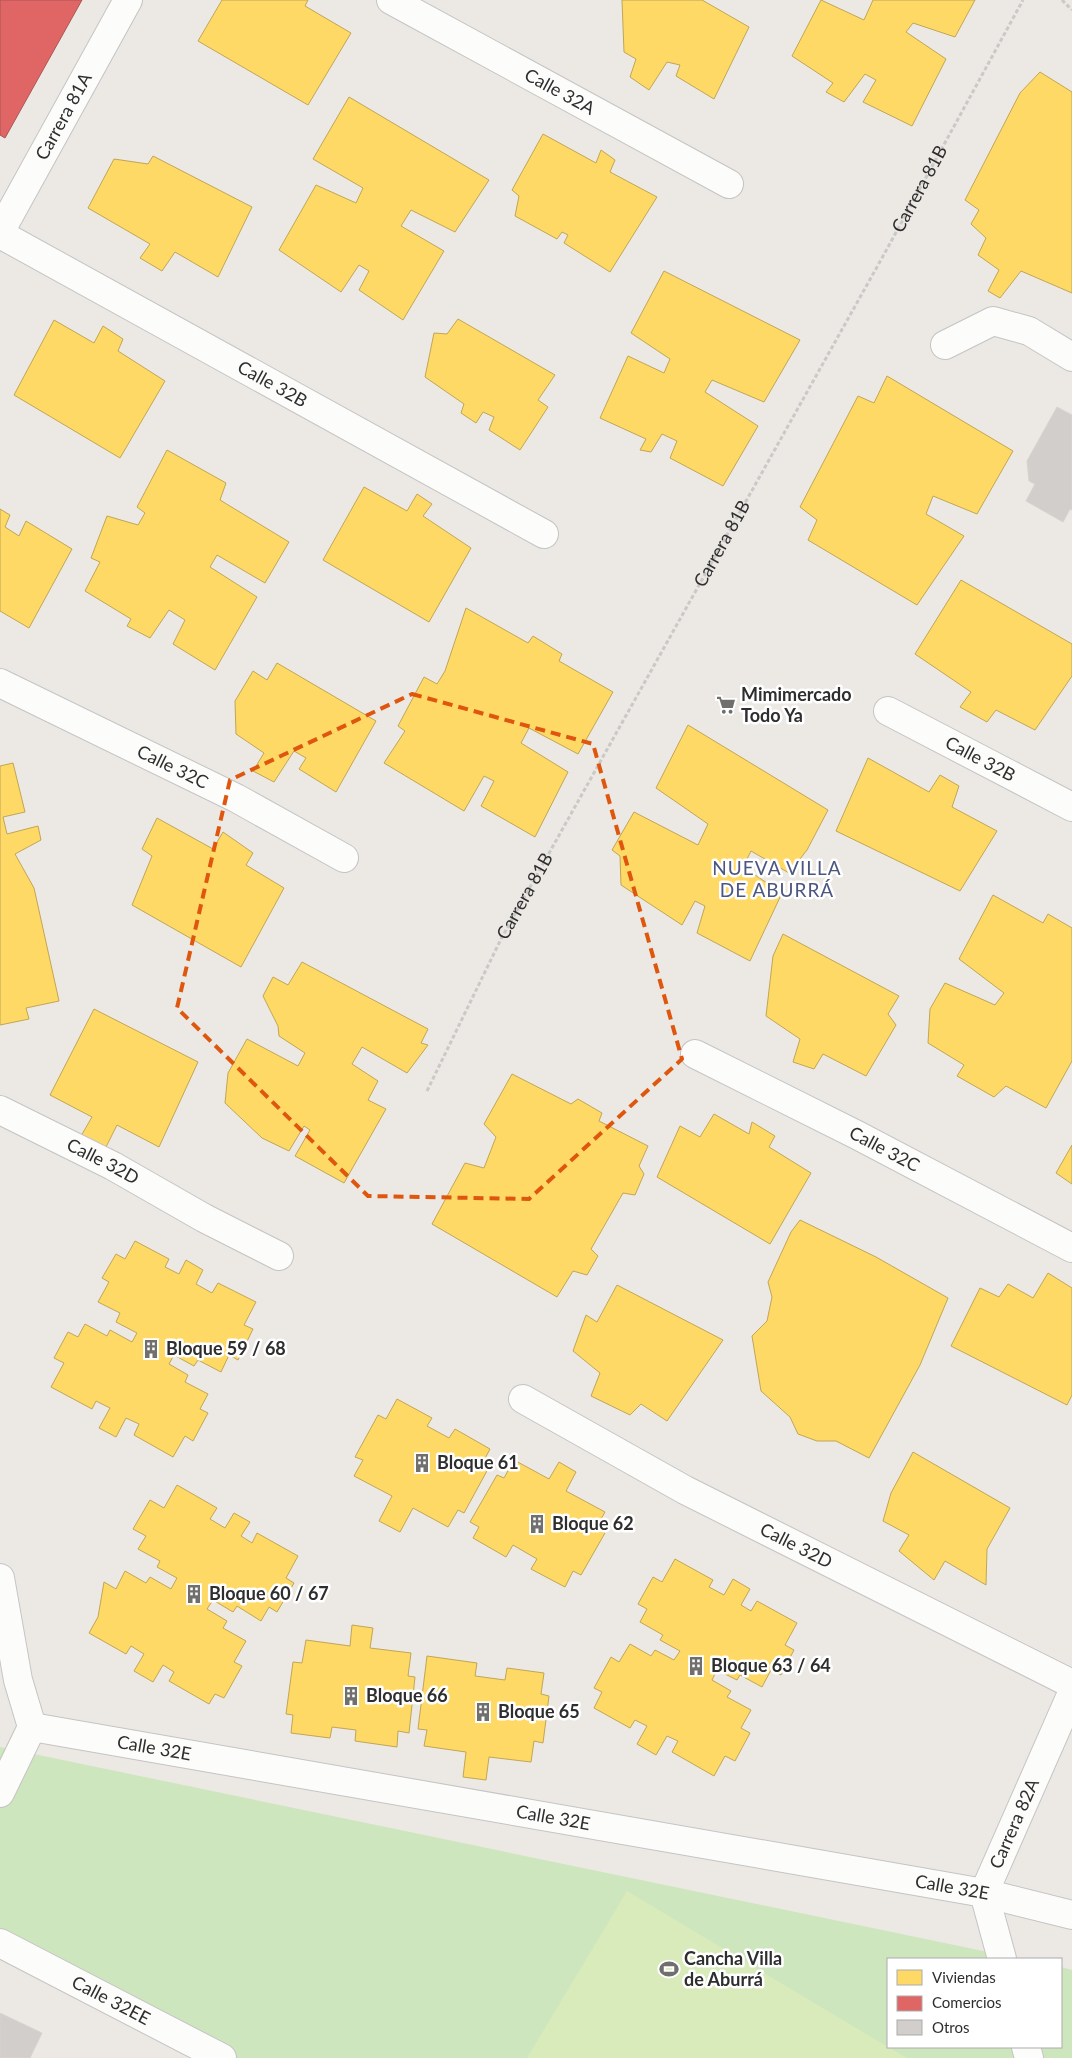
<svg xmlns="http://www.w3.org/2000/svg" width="1072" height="2058" viewBox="0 0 1072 2058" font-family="Lato,sans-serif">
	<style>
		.green { fill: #cee6be }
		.pitch { fill: #d9eabb }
		.homes { fill: #ffd966; stroke: #c0a655 }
		.shops { fill: #e06666; stroke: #ab5555 }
		.building { fill: #d1cecb; stroke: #d7d4d0 }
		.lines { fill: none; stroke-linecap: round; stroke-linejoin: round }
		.minor-casing { stroke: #c5c4c5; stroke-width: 30 }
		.path { stroke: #c9c9c8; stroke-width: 3; stroke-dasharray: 4 2.5; stroke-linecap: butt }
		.minor { stroke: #fcfcfb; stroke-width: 28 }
		.marked { fill: none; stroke: #df570e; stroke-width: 4; stroke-dasharray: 10 6; stroke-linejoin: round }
		.labels { text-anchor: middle; stroke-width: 5; stroke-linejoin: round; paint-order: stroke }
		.street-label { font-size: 18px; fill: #2e2e2e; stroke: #fff }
		.poi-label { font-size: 18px; font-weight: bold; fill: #2e2e2e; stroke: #fff; text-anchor: start }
		.neighbourhood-label { font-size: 19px; letter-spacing: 1px; fill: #4d5680; stroke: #fff }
	</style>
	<rect width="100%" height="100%" fill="#ece8e4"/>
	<!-- green -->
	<path class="green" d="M 0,1747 L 1022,1959 L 888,1959 L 888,2047 L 1061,2047 L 1061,1967 L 1072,1970 L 1072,2058 L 235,2058 L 0,1941 Z"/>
	<!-- pitch -->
	<path class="pitch" d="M 627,1891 L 888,2047 L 907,2058 L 527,2058 Z"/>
	<!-- homes -->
	<path class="homes" d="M 222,0 L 308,0 L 305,6 L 351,33 L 308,105 L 198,41 Z
		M 622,0 L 702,0 L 749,27 L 714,99 L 676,76 L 680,65 L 667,62 L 649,90 L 630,77 L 636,59 L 624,52 Z
		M 821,0 L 864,20 L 873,0 L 975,0 L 955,37 L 913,23 L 906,32 L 946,59 L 912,126 L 863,102 L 876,80 L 865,74 L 844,102 L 826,92 L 833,83 L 792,56 Z
		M 1040,72 L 1072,92 L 1072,293 L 1021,271 L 1000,298 L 988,291 L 999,270 L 978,255 L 986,238 L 971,224 L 979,210 L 965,200 L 1020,93 Z
		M 349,97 L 489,180 L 455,232 L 411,210 L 401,226 L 444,251 L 403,320 L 359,290 L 369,271 L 359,265 L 341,292 L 279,250 L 316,185 L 356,203 L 363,188 L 313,159 Z
		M 543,134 L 596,163 L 601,150 L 615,160 L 610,172 L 657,197 L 610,272 L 564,243 L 568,235 L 562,232 L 557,239 L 515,216 L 519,196 L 512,190 Z
		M 153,156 L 252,207 L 218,277 L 175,252 L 162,271 L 140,258 L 150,244 L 88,208 L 114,159 L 148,164 Z
		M 664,271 L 800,340 L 764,402 L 712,380 L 705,392 L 758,426 L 723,486 L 670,458 L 677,441 L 662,434 L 651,452 L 640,450 L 646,439 L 600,418 L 628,356 L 664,373 L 670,359 L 631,333 Z
		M 458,319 L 555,375 L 538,400 L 548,407 L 520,450 L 489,430 L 494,417 L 483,412 L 476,423 L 461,413 L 464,404 L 425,377 L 434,333 L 447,334 Z
		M 54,320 L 94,343 L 103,326 L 123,339 L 118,351 L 165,381 L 120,458 L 14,395 Z
		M 887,376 L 1013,451 L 977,514 L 933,496 L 926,514 L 964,536 L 917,605 L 808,540 L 817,520 L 800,507 L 858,396 L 874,403 Z
		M 167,450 L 226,483 L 220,500 L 289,542 L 265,583 L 217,555 L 210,567 L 257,597 L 215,670 L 173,644 L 185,620 L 169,610 L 150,638 L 127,626 L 131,619 L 85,591 L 100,562 L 91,558 L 107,516 L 138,525 L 145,513 L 137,507 Z
		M 364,487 L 407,511 L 417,494 L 432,504 L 423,516 L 471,548 L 429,622 L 323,560 Z
		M 0,509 L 10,515 L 5,527 L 19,536 L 26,521 L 72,549 L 29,628 L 0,611 Z
		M 961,580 L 1072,644 L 1072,676 L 1035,730 L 996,710 L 987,722 L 960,707 L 971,692 L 915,654 Z
		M 466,608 L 528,643 L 533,636 L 562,654 L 559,661 L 613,692 L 578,754 L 529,728 L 521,743 L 568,772 L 535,837 L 481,806 L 494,781 L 484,776 L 464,811 L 384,763 L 405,731 L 398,726 L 424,677 L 437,684 L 445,671 Z
		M 277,663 L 376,721 L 336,792 L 299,769 L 306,758 L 294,751 L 274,782 L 253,771 L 264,753 L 236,734 L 235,701 L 253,671 L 267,680 Z
		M 688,725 L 828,810 L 807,850 L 789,873 L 751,851 L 743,867 L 782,893 L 750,961 L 697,933 L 705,906 L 695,901 L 682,925 L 621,885 L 620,856 L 612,850 L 634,812 L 698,845 L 708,824 L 656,788 Z
		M 868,758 L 929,792 L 940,775 L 959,786 L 952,807 L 997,831 L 960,891 L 836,831 Z
		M 13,763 L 25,812 L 3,817 L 7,834 L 38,826 L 41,840 L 15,854 L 34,888 L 59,1001 L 26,1008 L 29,1019 L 0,1025 L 0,766 Z
		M 157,818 L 213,849 L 223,832 L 253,853 L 246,865 L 284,888 L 241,967 L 132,905 L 152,856 L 142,849 Z
		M 993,895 L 1043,923 L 1048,914 L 1072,928 L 1072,1061 L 1046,1108 L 1006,1086 L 994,1097 L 957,1076 L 964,1065 L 928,1043 L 930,1009 L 945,983 L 995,1005 L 1004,993 L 959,959 Z
		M 783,934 L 899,996 L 888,1014 L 896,1025 L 866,1076 L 823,1054 L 814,1069 L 793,1062 L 800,1039 L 766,1016 L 773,956 Z
		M 302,962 L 428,1029 L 421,1043 L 428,1045 L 407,1073 L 362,1047 L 352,1064 L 378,1081 L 368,1100 L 386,1109 L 344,1183 L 295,1156 L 310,1130 L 304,1126 L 289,1151 L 262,1138 L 225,1103 L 228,1073 L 247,1039 L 298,1066 L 305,1053 L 279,1036 L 278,1026 L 263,996 L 273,977 L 288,985 Z
		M 94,1009 L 198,1062 L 159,1147 L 117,1125 L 105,1149 L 81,1136 L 92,1117 L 50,1095 Z
		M 512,1074 L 571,1104 L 578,1099 L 602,1113 L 599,1121 L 648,1146 L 639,1166 L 644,1174 L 635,1195 L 623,1193 L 591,1249 L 598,1256 L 587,1275 L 573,1271 L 557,1297 L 432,1224 L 465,1163 L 484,1168 L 496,1137 L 484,1124 Z
		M 714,1114 L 749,1134 L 752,1122 L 775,1136 L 769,1147 L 811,1173 L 770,1244 L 657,1177 L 680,1126 L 700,1137 Z
		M 1072,1145 L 1072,1184 L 1056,1173 Z
		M 800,1220 L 876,1257 L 948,1298 L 920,1365 L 869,1458 L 836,1441 L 817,1441 L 798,1434 L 790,1417 L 761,1391 L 752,1336 L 767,1321 L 772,1297 L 768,1282 L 791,1232 Z
		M 135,1241 L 169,1259 L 165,1267 L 179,1274 L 186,1260 L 203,1270 L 196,1284 L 212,1293 L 218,1283 L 256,1302 L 244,1325 L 253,1329 L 238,1360 L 229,1355 L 221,1372 L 198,1360 L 194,1366 L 174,1355 L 169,1364 L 188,1375 L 185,1382 L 208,1394 L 200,1409 L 208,1413 L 193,1441 L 185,1436 L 173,1457 L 134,1435 L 139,1424 L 126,1418 L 116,1437 L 99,1428 L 110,1408 L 96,1401 L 92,1409 L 51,1387 L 64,1363 L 54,1358 L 68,1332 L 78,1337 L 85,1324 L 107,1336 L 110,1330 L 132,1342 L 137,1333 L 116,1322 L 120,1313 L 98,1302 L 109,1282 L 102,1278 L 116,1254 L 125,1259 Z
		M 1048,1273 L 1072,1288 L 1072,1395 L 1067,1405 L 951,1346 L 980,1288 L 999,1297 L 1008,1284 L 1033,1298 Z
		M 617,1285 L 723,1340 L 667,1421 L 641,1404 L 630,1415 L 591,1396 L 600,1373 L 573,1351 L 586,1315 L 597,1322 Z
		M 397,1399 L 432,1418 L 427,1426 L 449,1438 L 455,1429 L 490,1449 L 481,1466 L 488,1469 L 464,1513 L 458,1510 L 448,1527 L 413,1508 L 400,1532 L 379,1521 L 392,1496 L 354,1476 L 363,1460 L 355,1457 L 378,1415 L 386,1419 Z
		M 913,1452 L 1010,1508 L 987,1549 L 986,1585 L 945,1561 L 934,1580 L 899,1551 L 909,1535 L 883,1521 L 891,1493 Z
		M 514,1460 L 549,1479 L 559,1462 L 576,1472 L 566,1491 L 605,1512 L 596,1528 L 605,1533 L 581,1575 L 573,1571 L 565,1587 L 531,1569 L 537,1559 L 513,1545 L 506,1557 L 473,1538 L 479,1527 L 470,1522 L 497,1475 L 504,1478 Z
		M 177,1485 L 217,1508 L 210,1519 L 225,1528 L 234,1513 L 250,1522 L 241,1536 L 252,1543 L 257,1533 L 298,1556 L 286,1578 L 294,1583 L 277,1612 L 269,1607 L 261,1621 L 237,1606 L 233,1612 L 213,1600 L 207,1609 L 227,1621 L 223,1628 L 246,1641 L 234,1662 L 242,1666 L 224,1698 L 215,1694 L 209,1704 L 169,1681 L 174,1672 L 163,1665 L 153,1682 L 134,1671 L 144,1654 L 131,1646 L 126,1654 L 89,1633 L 98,1617 L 104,1582 L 116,1589 L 125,1571 L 146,1583 L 150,1577 L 171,1589 L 177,1578 L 157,1567 L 160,1561 L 138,1549 L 146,1536 L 133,1529 L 150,1500 L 164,1508 Z
		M 675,1559 L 713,1580 L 709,1587 L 724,1595 L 733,1579 L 750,1589 L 741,1605 L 751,1611 L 757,1601 L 797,1623 L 785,1645 L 794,1650 L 781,1675 L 771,1670 L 762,1687 L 740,1675 L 737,1680 L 717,1670 L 712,1680 L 731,1691 L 727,1697 L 751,1710 L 741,1728 L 750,1733 L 735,1761 L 725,1756 L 714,1776 L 672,1752 L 678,1741 L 667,1736 L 656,1755 L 637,1744 L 647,1726 L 635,1720 L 630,1728 L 594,1708 L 602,1692 L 594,1688 L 611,1657 L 619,1662 L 630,1644 L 651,1656 L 655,1650 L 674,1660 L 680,1651 L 660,1640 L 663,1635 L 640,1622 L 647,1609 L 638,1604 L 653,1577 L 662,1582 Z
		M 352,1625 L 373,1628 L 370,1648 L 411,1653 L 408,1676 L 415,1677 L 409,1733 L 398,1731 L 397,1747 L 355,1741 L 356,1730 L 332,1727 L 330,1738 L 291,1733 L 293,1715 L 286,1714 L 293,1662 L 302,1663 L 306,1640 L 350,1646 Z
		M 427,1656 L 477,1663 L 475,1676 L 505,1680 L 507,1668 L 544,1673 L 541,1694 L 549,1696 L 543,1743 L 534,1741 L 531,1762 L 489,1757 L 486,1780 L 463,1777 L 466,1752 L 424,1746 L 427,1730 L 418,1729 Z"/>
	<!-- shops -->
	<path class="shops" d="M 0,0 L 82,0 L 5,138 L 0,135 Z"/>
	<!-- building -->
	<path class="building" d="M 1057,407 L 1072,415 L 1072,510 L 1070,509 L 1063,522 L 1026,501 L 1035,484 L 1029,481 L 1027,461 Z
		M 0,2013 L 42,2033 L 30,2058 L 0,2058 Z"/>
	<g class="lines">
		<!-- minor casing -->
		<g class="minor-casing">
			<g id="minor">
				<path id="s2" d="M 391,0 L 729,184"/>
				<path id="s3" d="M 0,232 L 128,0"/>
				<path id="s4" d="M 0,234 L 544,534"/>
				<path d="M 945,345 L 993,321 L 1029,331 L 1072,357"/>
				<path id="s5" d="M 0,683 L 236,798 L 344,858"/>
				<path id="s6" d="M 888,711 L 1072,807"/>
				<path id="s7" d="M 695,1054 L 857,1135 L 1072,1248"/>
				<path id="s8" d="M 0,1110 L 113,1166 L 204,1218 L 279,1256"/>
				<path id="s9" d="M 523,1399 L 685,1490 L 1072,1684"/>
				<path d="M 0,1578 L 18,1680 L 32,1727 L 0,1793"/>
				<path id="s10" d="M 32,1727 L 984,1893 L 1072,1915"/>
				<path id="s11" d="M 0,1943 L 222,2058"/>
				<path id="s12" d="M 1002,1959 L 984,1893 L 1072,1693"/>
				<path d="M 1026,2047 L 1029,2058"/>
			</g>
		</g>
		<!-- path -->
		<g class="path">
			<path d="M 1062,0 L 1072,10"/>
			<path id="s1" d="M 427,1091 L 501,939 L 882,258 L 1023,0"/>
		</g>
		<!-- minor -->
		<use href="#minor" class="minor"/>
	</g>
	<!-- marked area -->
	<path class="marked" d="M 412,694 L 593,744 L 682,1059 L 529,1199 L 368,1196 L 177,1008 L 230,780 Z"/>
	<!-- icons -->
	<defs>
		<g id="supermarket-bare" transform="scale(1.5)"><path d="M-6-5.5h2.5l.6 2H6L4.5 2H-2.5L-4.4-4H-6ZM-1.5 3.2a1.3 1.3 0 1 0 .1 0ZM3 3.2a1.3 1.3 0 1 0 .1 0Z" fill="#706f6e" stroke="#fff" stroke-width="2.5" paint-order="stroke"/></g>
		<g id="building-bare" transform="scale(1.5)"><path d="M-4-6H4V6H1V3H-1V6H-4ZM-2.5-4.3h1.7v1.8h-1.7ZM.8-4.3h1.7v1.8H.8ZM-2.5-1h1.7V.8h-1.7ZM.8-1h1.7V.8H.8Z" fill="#706f6e" stroke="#fff" stroke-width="2.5" paint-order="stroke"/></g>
		<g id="stadium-bare" transform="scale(1.5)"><path d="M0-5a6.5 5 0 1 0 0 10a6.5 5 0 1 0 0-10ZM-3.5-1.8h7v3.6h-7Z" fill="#706f6e" stroke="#fff" stroke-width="2.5" paint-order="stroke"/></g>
	</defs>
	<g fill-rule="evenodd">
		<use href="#supermarket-bare" x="726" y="705"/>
		<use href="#building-bare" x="151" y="1349"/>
		<use href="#building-bare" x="422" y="1463"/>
		<use href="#building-bare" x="537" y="1524"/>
		<use href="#building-bare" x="194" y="1594"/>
		<use href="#building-bare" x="696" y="1666"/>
		<use href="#building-bare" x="351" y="1696"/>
		<use href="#building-bare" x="483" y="1712"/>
		<use href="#stadium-bare" x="669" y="1969"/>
	</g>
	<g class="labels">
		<!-- street labels -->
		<g class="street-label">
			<text dy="6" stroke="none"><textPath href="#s2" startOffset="192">Calle 32A</textPath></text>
			<text dy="6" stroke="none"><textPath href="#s3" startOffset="132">Carrera 81A</textPath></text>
			<text dy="6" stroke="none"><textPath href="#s1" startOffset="1028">Carrera 81B</textPath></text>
			<text dy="6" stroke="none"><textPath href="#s4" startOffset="311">Calle 32B</textPath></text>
			<text dy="6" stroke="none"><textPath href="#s1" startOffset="622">Carrera 81B</textPath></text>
			<text dy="6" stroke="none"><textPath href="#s6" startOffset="104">Calle 32B</textPath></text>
			<text dy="6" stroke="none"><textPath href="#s5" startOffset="192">Calle 32C</textPath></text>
			<text dy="6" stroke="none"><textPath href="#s1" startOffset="218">Carrera 81B</textPath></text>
			<text dy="6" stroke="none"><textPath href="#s7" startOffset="212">Calle 32C</textPath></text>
			<text dy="6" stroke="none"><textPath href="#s8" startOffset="115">Calle 32D</textPath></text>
			<text dy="6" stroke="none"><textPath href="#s9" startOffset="310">Calle 32D</textPath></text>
			<text dy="6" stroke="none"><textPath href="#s10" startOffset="124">Calle 32E</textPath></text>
			<text dy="6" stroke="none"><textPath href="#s10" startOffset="529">Calle 32E</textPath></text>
			<text dy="6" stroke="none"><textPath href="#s12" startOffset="144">Carrera 82A</textPath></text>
			<text dy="6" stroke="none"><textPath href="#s10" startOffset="934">Calle 32E</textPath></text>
			<text dy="6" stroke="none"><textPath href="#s11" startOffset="125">Calle 32EE</textPath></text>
		</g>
		<!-- poi labels -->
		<g class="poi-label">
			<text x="741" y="701">Mimimercado<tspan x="741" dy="21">Todo Ya</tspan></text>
			<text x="166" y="1355">Bloque 59 / 68</text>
			<text x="437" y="1469">Bloque 61</text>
			<text x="552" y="1530">Bloque 62</text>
			<text x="209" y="1600">Bloque 60 / 67</text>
			<text x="711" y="1672">Bloque 63 / 64</text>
			<text x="366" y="1702">Bloque 66</text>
			<text x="498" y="1718">Bloque 65</text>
			<text x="684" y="1965">Cancha Villa<tspan x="684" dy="21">de Aburrá</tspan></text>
		</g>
		<!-- neighbourhood labels -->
		<g class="neighbourhood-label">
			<text x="777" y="875">NUEVA VILLA<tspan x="777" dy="22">DE ABURRÁ</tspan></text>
		</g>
	</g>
	<!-- legend -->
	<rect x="887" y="1958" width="175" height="90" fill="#ffffff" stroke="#ababab"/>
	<rect x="897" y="1970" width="25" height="15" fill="#ffd966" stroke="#ababab"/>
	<text x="932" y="1983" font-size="15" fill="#2e2e2e">Viviendas</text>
	<rect x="897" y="1996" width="25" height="15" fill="#e06666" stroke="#ababab"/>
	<text x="932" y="2008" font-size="15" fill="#2e2e2e">Comercios</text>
	<rect x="897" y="2020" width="25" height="15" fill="#d1cecb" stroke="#ababab"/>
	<text x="932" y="2033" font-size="15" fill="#2e2e2e">Otros</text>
</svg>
